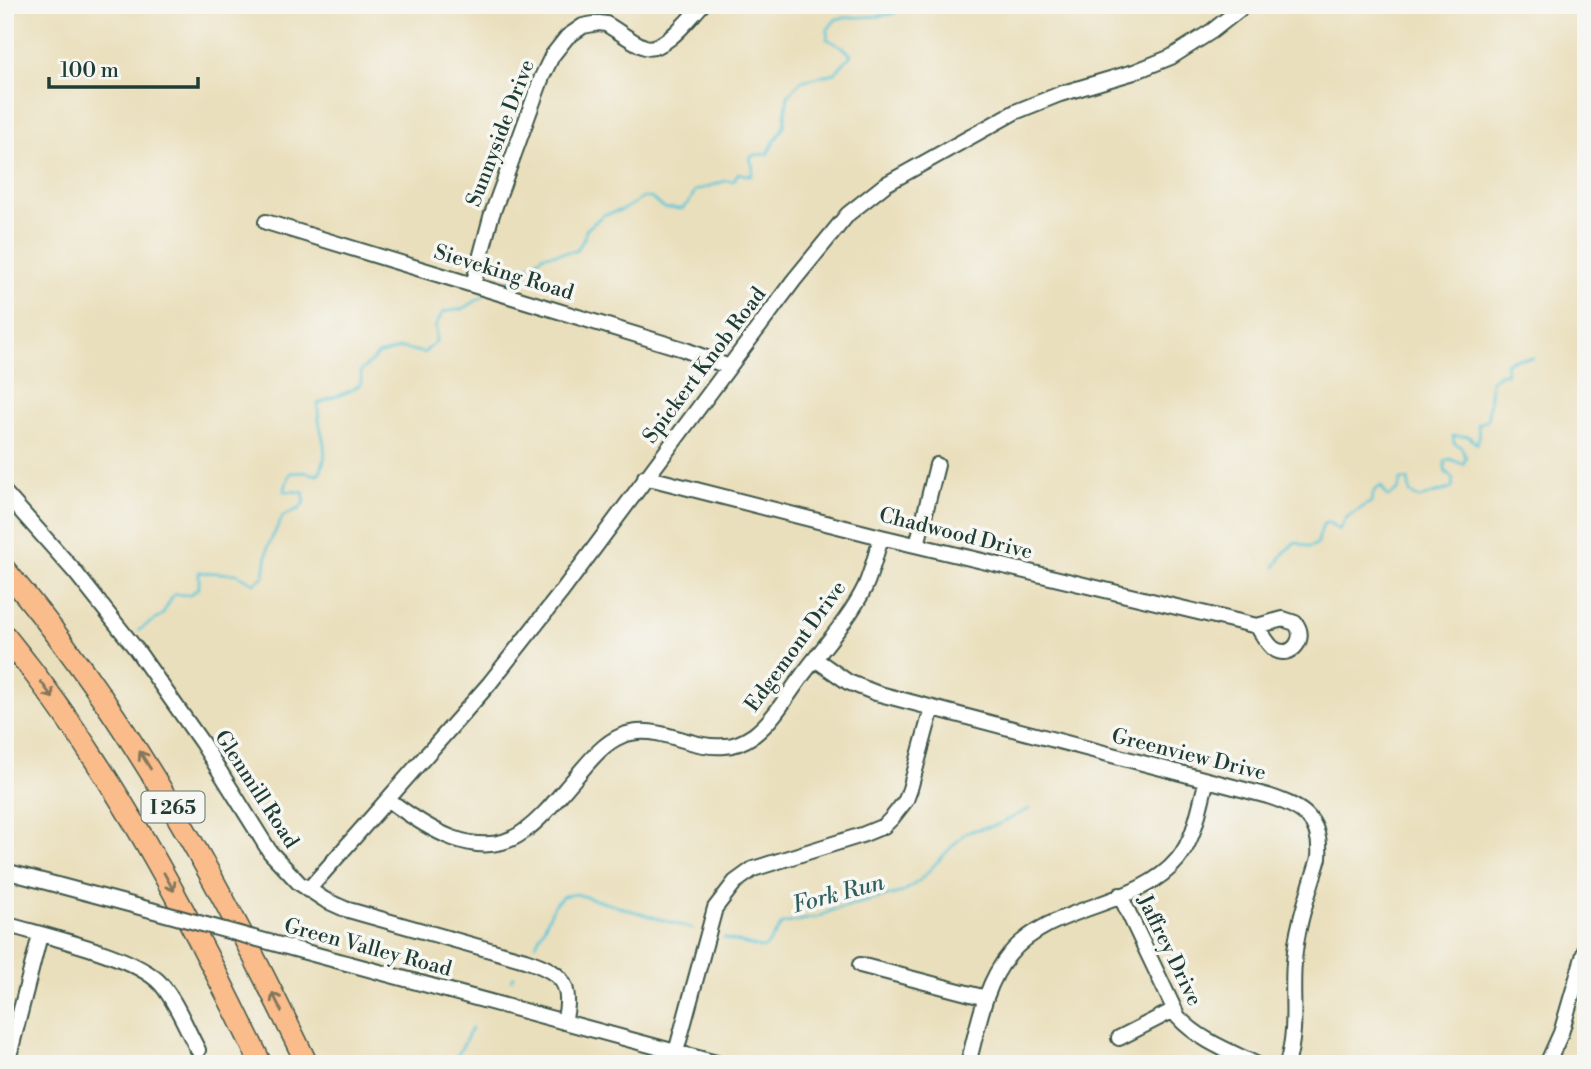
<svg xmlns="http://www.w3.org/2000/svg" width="1591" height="1069" viewBox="0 0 1591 1069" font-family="'Libre Bodoni',serif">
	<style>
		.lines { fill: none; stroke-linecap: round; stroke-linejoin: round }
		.stream { stroke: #5cc6d8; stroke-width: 2.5 }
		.minor-casing { stroke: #3d5548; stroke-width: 18 }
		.highway-casing { stroke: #3d5548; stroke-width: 24 }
		.minor { stroke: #fff; stroke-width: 14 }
		.highway { stroke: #fabc8b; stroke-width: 21 }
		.minor-bridge-casing { stroke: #3d5548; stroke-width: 18; stroke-linecap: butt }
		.minor-bridge { stroke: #fff; stroke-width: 14 }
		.oneway { stroke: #82765b }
		.labels { text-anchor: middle; stroke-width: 7; stroke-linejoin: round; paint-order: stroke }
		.shield { fill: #f6f6f2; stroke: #60746d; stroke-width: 2 }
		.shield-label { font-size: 19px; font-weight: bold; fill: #1f3d34 }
		.street-label { font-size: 21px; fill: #1f3d34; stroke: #f6f6f2 }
		.water-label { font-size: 23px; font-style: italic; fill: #2e5f5d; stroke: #f6f6f2 }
	</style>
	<rect width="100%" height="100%" fill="#f6f6f2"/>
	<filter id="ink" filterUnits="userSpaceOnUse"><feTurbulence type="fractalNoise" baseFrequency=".0143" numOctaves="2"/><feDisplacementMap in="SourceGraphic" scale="14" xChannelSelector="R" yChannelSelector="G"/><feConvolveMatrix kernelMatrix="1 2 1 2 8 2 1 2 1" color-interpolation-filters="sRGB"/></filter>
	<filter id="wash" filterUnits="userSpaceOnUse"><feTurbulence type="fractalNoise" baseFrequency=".00686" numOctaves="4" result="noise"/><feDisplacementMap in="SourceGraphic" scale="28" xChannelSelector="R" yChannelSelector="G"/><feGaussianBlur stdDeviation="1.57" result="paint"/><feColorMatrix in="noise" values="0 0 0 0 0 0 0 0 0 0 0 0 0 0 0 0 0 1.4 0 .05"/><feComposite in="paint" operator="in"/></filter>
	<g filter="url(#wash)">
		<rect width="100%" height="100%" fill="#eadfbc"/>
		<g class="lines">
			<!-- stream -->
			<path class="stream" d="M 504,284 L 544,255 L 576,251 L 584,239 L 586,230 L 603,215 L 622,210 L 643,198 L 651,198 L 664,208 L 682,209 L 690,201 L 695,191 L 725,181 L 734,181 L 738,173 L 751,176 L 753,168 L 750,158 L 753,155 L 767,154 L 784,126 L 788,95 L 801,81 L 835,73 L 851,55 L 843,47 L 827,39 L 828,29 L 836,19 C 860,14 888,22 908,5
				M 1275,567 L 1283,554 L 1295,542 L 1310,547 L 1317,544 L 1323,524 L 1328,522 L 1339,530 L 1347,517 L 1371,502 L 1374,491 L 1381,486 L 1388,497 L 1398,490 L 1401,480 L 1408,479 L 1410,493 L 1420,498 L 1452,488 L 1453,479 L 1445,471 L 1445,461 L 1450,459 L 1463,464 L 1466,458 L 1461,447 L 1454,443 L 1453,436 L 1468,436 L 1477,444 L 1479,437 L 1478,424 L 1488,420 L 1491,381 L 1501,373 L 1507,373 L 1506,363 L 1515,359 L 1533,358
				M 139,630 L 162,615 L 174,594 L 190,595 L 199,587 L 199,572 L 237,574 L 254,583 L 264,576 L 268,546 L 283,516 L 299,509 L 305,501 L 303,492 L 284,491 L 290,473 L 303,472 L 318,475 C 334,449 316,431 318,404 C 331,396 352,394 361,383 L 361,371 L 378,355 L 402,348 L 424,353 L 436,341 L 436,325 L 443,312 L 463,309 L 484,296
				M 5,696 L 10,691
				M 5,715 L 7,718 L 5,721
				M 724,938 L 760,948 L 766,947 L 782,924 L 818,917 L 833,910 L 903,892 L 919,881 L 966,832 L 997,825 L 1029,809
				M 536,944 L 555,904 L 563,896 L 576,894 L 693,929
				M 511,980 L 514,976
				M 453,1064 L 472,1028"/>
		</g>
	</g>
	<g filter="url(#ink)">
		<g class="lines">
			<!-- minor casing -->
			<g class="minor-casing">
				<path id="minor" d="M 266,222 L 683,349 L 729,367
					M 473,285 L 491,217 L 542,77 L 552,56 L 567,37 L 583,26 L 599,23 L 606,24 C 617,30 635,44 645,47 C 664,53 690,17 702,5
					M 645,477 L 881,537 L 1257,626
					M 5,493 L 75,572 L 136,649 L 202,743 L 270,852 L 299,883 L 325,900 L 345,909 L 525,960 C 561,972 574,983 564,1022
					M 917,545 L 937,465
					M 1283,619 L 1295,623 C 1308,637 1292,660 1274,649 C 1267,644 1262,633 1257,626 Z
					M 815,659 L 848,682 L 876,693 L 1268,796 C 1302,807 1322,818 1319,858 C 1309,892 1296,927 1294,962 C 1291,1000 1298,1026 1287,1064
					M 389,800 C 425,827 479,864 523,832 C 543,818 559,796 575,778 C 588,763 602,744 621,736 C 656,721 689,750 725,746 C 735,746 745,741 754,735 C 774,720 788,694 804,673 C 824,646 850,618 865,587 C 872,571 876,554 881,537
					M 5,871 L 151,910
					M 308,890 L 489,684 L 560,594 L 794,280 L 848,214 L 886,184 L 1015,112 L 1060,94 L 1134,72 L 1171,57 L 1212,31 L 1245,5
					M 1120,895 L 1178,1017 C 1199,1040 1229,1051 1256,1064
					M 5,924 C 44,936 135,955 161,984 C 177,1003 186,1028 198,1050
					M 302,951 L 720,1064
					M 860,965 L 986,998
					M 1119,1038 L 1174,1010
					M 676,1052 L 715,908 L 735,882 L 753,869 L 862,835 L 884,826 L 892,818 L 906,800 L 910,789 L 932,708
					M 7,1064 L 40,935
					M 968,1064 C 978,1027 984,985 1009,955 C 1051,903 1137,909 1178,859 C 1196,836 1199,807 1207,780
					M 1547,1064 L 1561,1033 L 1586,947"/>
			</g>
			<!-- highway casing -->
			<g class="highway-casing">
				<path id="highway" d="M 5,570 C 132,720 222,888 307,1064
					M 5,636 C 111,766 188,913 261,1064"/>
			</g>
			<!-- minor -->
			<use href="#minor" class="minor"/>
			<!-- highway -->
			<use href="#highway" class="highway"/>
			<!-- minor-bridge casing -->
			<g class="minor-bridge-casing">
				<path id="minor-bridge" d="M 151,910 L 302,951"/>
			</g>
			<!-- minor-bridge -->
			<use href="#minor-bridge" class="minor-bridge"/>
		</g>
		<!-- one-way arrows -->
		<defs><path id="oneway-shaft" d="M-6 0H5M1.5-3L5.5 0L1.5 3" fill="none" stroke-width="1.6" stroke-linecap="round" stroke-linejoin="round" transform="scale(1.75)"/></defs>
		<g class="oneway">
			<use href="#oneway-shaft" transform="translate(47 690) rotate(54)"/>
			<use href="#oneway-shaft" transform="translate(145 760) rotate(-122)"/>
			<use href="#oneway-shaft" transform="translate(169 882) rotate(61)"/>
			<use href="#oneway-shaft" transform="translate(277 1002) rotate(-116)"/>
		</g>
	</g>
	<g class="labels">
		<!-- shield labels -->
		<rect class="shield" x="141.5" y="791.5" width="63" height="31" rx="5"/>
		<g class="shield-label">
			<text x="173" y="814">I 265</text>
		</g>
		<!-- street labels -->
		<g class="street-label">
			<text transform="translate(500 133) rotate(-69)" y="7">Sunnyside Drive</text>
			<text transform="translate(504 272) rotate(17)" y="7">Sieveking Road</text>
			<text transform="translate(704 365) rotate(-53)" y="7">Spickert Knob Road</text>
			<text transform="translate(956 533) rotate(14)" y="7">Chadwood Drive</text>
			<text transform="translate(795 646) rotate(-54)" y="7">Edgemont Drive</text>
			<text transform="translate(1189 754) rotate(14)" y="7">Greenview Drive</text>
			<text transform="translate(257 789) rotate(57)" y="7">Glenmill Road</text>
			<text transform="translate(368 947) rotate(15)" y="7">Green Valley Road</text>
			<text transform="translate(1170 950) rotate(64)" y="7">Jaffrey Drive</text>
		</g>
		<!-- water labels -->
		<g class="water-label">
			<text transform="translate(838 893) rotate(-15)" y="8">Fork Run</text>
		</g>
	</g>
	<!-- margin -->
	<rect width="1591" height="1069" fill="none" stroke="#f6f6f2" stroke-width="28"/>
	<!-- scale -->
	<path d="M49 77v10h149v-10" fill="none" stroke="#1f3d34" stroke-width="3.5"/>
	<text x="60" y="77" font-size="21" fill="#1f3d34" stroke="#f6f6f2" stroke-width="5" paint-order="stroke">100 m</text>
</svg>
